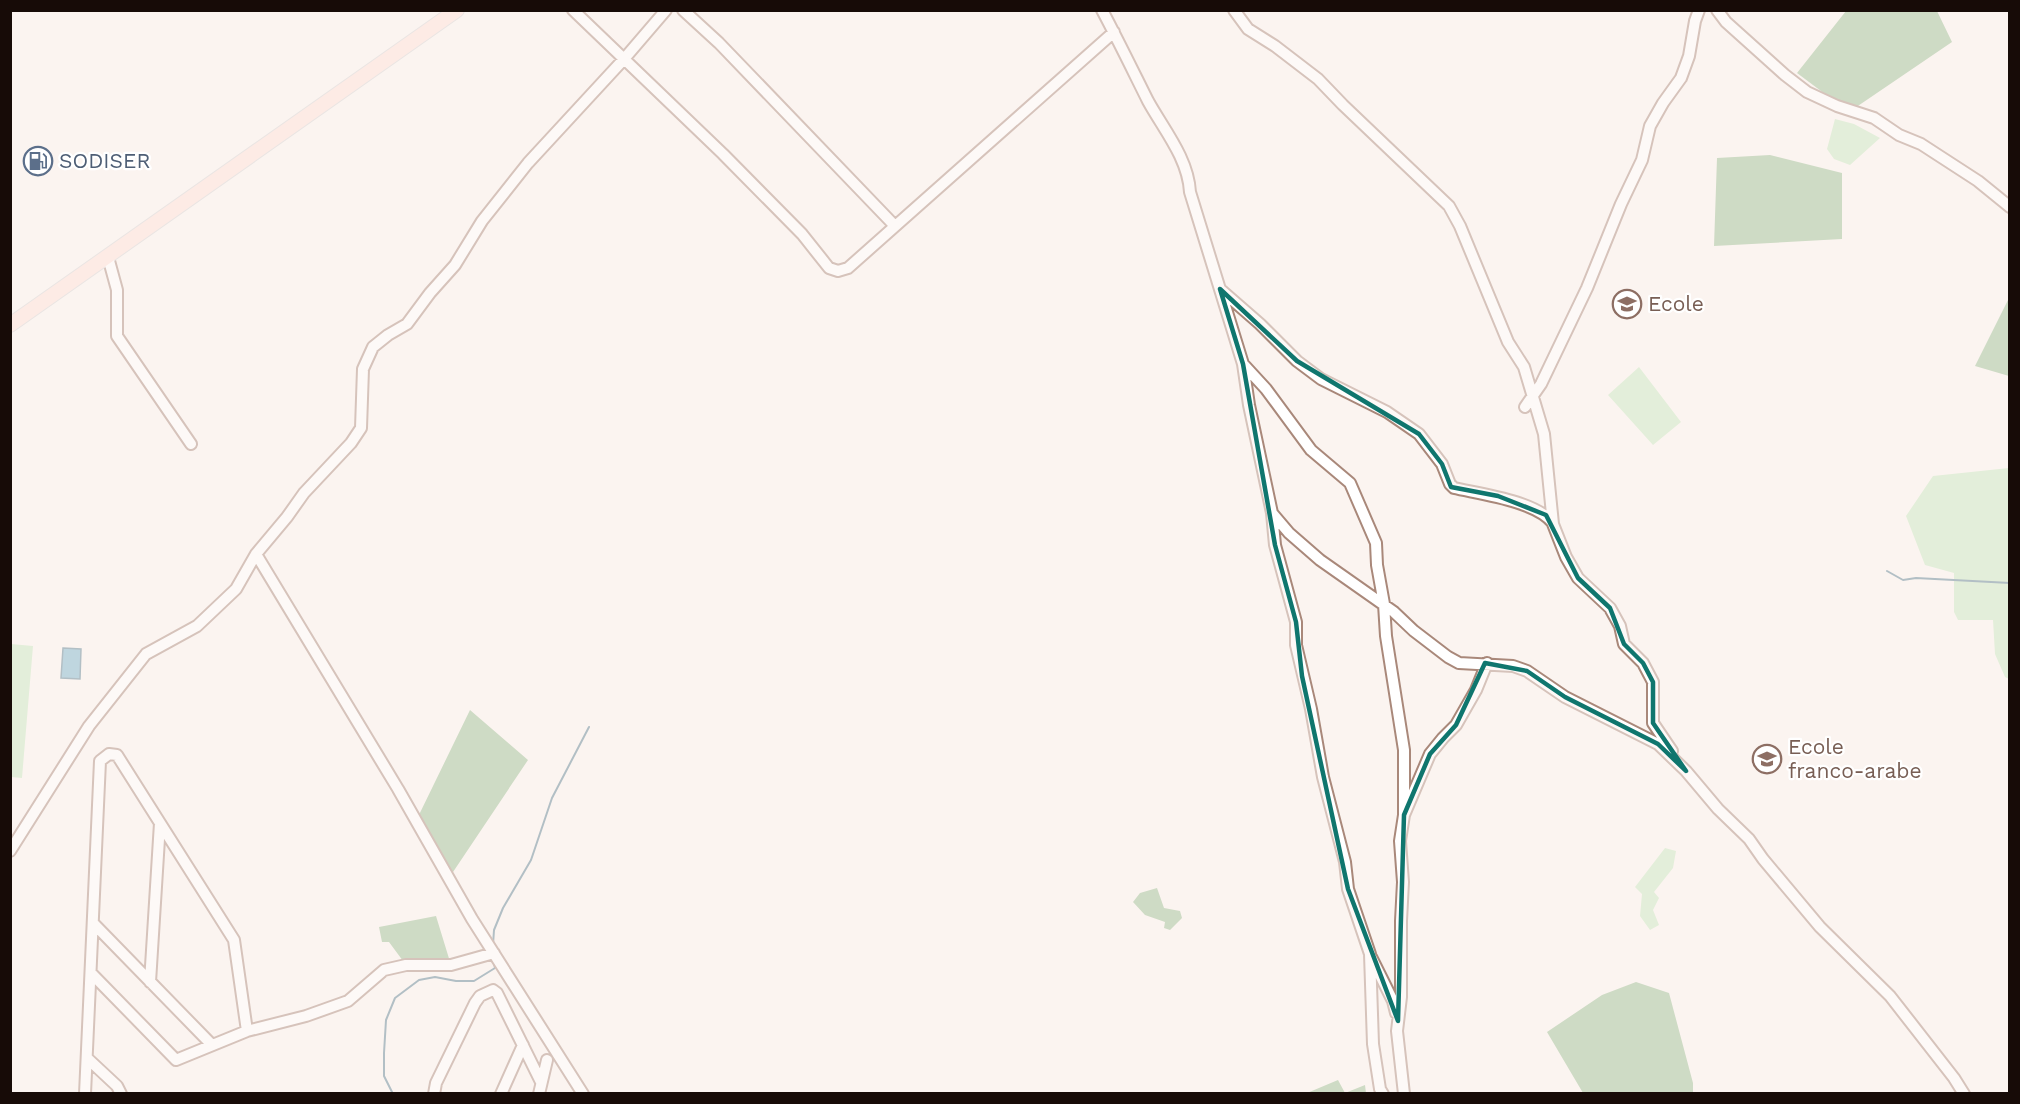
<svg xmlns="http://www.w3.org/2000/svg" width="2020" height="1104" viewBox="0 0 2020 1104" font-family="'Work Sans',sans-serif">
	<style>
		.green { fill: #c6e7be }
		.forest { fill: #98bc90 }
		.water { fill: #76b1cb; stroke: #5a7f90; stroke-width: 1.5 }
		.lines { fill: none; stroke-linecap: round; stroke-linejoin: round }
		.stream { stroke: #5a7f90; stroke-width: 2 }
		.minor-casing { stroke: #a9887a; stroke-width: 14 }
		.major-casing { stroke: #d5d3d2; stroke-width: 16 }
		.minor { stroke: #fff; stroke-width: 10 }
		.major { stroke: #fedfd8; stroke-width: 14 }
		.marked { fill: none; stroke: #0f766e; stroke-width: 4.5; stroke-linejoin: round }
		.labels { text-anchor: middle; stroke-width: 4.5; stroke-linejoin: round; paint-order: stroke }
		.service-label { font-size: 21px; fill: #4e5e75; stroke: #fff; text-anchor: start }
		.education-label { font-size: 21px; fill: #785e54; stroke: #fff; text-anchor: start }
	</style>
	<rect width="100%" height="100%" fill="#fbf4f0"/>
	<!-- green -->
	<path class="green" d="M 1835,119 L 1854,124 L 1880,138 L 1850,165 L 1834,159 L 1827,149 Z
		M 1639,367 L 1681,422 L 1653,445 L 1608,395 Z
		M 2009,468 L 2010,468 L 2009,679 L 2005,677 L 1995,654 L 1993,620 L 1958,620 L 1954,612 L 1954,573 L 1925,565 L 1906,516 L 1933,476 Z
		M 11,644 L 33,646 L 22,778 L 11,777 Z
		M 1665,848 L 1676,851 L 1673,868 L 1654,892 L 1659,898 L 1653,910 L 1659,925 L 1650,930 L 1640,916 L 1642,894 L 1635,887 Z"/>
	<!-- forest -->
	<path class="forest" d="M 1846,11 L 1937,11 L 1952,42 L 1849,112 L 1797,73 Z
		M 1770,155 L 1842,173 L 1842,239 L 1714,246 L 1717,158 Z
		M 2009,298 L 2009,376 L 1975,366 Z
		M 470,710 L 528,760 L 449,878 L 416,821 Z
		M 1157,888 L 1164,908 L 1180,911 L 1182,918 L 1170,930 L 1164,928 L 1165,922 L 1145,915 L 1133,902 L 1140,893 Z
		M 436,916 L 451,965 L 406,965 L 389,942 L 382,942 L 379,927 Z
		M 1636,982 L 1669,993 L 1693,1083 L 1693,1093 L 1583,1093 L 1547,1032 L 1602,995 Z
		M 1338,1080 L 1345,1093 L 1365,1085 L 1366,1093 L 1307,1093 Z"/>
	<!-- water -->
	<path class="water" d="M 63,648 L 81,649 L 80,679 L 61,678 Z"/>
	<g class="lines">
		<!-- stream -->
		<path class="stream" d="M 1887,571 L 1903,580 L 1916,578 L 2010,583
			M 493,945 L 494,930 L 503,908 L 531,860 L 552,798 L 589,727
			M 393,1094 L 384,1076 L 384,1053 L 386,1020 L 395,998 L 419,980 L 435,977 L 456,981 L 474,981 L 495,968 L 494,963"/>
		<!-- minor casing -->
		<g class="minor-casing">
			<path id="minor" d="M 573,10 L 723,154 L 802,234 L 829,268 L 838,271 L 848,268 L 1114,32
				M 683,10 L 719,43 L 894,225
				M 1102,10 C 1118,40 1133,71 1148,101 C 1164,130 1188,158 1190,192 L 1243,364 L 1249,405 L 1272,513 L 1275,545 L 1296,622 L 1296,645 L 1311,709 L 1323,777 L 1345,862 L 1348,889 L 1370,954 L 1373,1044 L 1380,1089 L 1383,1094
				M 1234,10 L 1248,29 L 1275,46 L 1318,79 L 1343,105 L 1449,206 L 1460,226 L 1508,342 L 1524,367 L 1544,434 L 1553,524 L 1566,557 L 1578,578 L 1610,608 L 1620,626 L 1624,644 L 1643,663 L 1653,682 L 1653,723 L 1672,751
				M 1717,10 L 1726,22 L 1785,75 L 1807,92 L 1837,106 L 1874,118 L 1899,135 L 1921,144 L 1978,181 L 2010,207
				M 108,257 L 117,290 L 117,336 L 191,444
				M 1221,290 L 1260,324 L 1297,361 L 1321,379 L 1387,412 L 1419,434 L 1442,464 L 1450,484 L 1454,488 C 1480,494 1536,501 1553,523
				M 1243,364 L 1266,389 L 1311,450 L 1350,483 L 1376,543 L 1377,565 L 1384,604 L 1386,636 L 1404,750 L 1404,815
				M 1525,407 L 1541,384 L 1587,288 L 1621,204 L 1642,160 L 1650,126 L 1663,103 L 1681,78 L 1689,56 L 1695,21 L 1699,10
				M 1272,513 L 1289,533 L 1320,560 L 1394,612 L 1414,631 L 1448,657 L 1459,663 L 1513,666 L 1527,671 L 1565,697 L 1658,744 L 1686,771 L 1718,809 L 1749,839 L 1763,859 L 1820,927 L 1890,996 L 1954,1078 L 1964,1094
				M 256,554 L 398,789 L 472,919 L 583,1094
				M 10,851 L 89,726 L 146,654 L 197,626 L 236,589 L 256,554 L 287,517 L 304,493 L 351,443 L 361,428 L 363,369 L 373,347 L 388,335 L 407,324 L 430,293 L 455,265 L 482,221 L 528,163 L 624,59 L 666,10
				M 93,923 L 212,1045
				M 1371,957 L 1393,1001 L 1396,1013
				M 150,982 L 160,823
				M 247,1031 L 306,1016 L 348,1001 L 384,970 L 406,965 L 451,965 L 494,953
				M 87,1058 L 117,1086 L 121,1094
				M 85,1094 L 100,761 L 109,754 L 117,755 L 234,940 L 247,1031 L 176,1060 L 91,973
				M 434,1094 L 436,1083 L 475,1003 L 480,996 L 493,990 L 497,993 L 541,1082
				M 501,1094 L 523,1045
				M 539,1094 L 547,1060
				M 1404,1094 L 1397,1031 L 1401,997 L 1401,921 L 1403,882 L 1400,841 L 1404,815 L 1430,754 L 1443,738 L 1456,725 L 1476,690 L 1487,663"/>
		</g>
		<!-- major casing -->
		<g class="major-casing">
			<path id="major" d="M 10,325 L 457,10"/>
		</g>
		<!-- minor -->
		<use href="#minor" class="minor"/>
		<!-- major -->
		<use href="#major" class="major"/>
	</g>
	<!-- marked area -->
	<path d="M0 0H2020V1104H0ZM 1220,289 L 1297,361 L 1419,434 L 1442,464 L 1451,487 L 1498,496 L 1546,515 L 1578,578 L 1610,608 L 1624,644 L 1643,663 L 1653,682 L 1653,723 L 1686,771 L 1658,744 L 1565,697 L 1527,671 L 1485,663 L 1456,725 L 1430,754 L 1404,815 L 1398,1021 L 1348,889 L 1302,676 L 1296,622 L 1275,545 L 1243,364 Z" fill="#fbf4f0" fill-opacity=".55" fill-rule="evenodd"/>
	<path class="marked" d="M 1220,289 L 1297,361 L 1419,434 L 1442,464 L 1451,487 L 1498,496 L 1546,515 L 1578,578 L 1610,608 L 1624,644 L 1643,663 L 1653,682 L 1653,723 L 1686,771 L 1658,744 L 1565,697 L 1527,671 L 1485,663 L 1456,725 L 1430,754 L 1404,815 L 1398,1021 L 1348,889 L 1302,676 L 1296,622 L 1275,545 L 1243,364 Z"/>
	<!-- icons -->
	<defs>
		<g id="fuel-ring" transform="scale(1.5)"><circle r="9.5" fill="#fff" stroke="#5c6f8a" stroke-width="1.5"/><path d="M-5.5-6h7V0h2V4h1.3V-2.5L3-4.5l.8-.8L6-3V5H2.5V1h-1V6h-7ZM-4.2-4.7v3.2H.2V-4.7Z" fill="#5c6f8a"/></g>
		<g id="school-ring" transform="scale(1.5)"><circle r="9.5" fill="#fff" stroke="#8d6e63" stroke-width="1.5"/><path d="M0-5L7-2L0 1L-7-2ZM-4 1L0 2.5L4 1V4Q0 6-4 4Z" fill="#8d6e63"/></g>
	</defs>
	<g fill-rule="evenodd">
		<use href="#fuel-ring" x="38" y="161"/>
		<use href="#school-ring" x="1627" y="304"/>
		<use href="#school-ring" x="1767" y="759"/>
	</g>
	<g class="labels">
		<!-- service labels -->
		<g class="service-label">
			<text x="59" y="168">SODISER</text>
		</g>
		<!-- education labels -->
		<g class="education-label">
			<text x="1648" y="311">Ecole</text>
			<text x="1788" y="754">Ecole<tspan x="1788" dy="24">franco-arabe</tspan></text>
		</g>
	</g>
	<!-- border -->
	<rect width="2020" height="1104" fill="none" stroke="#170b07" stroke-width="24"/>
</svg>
